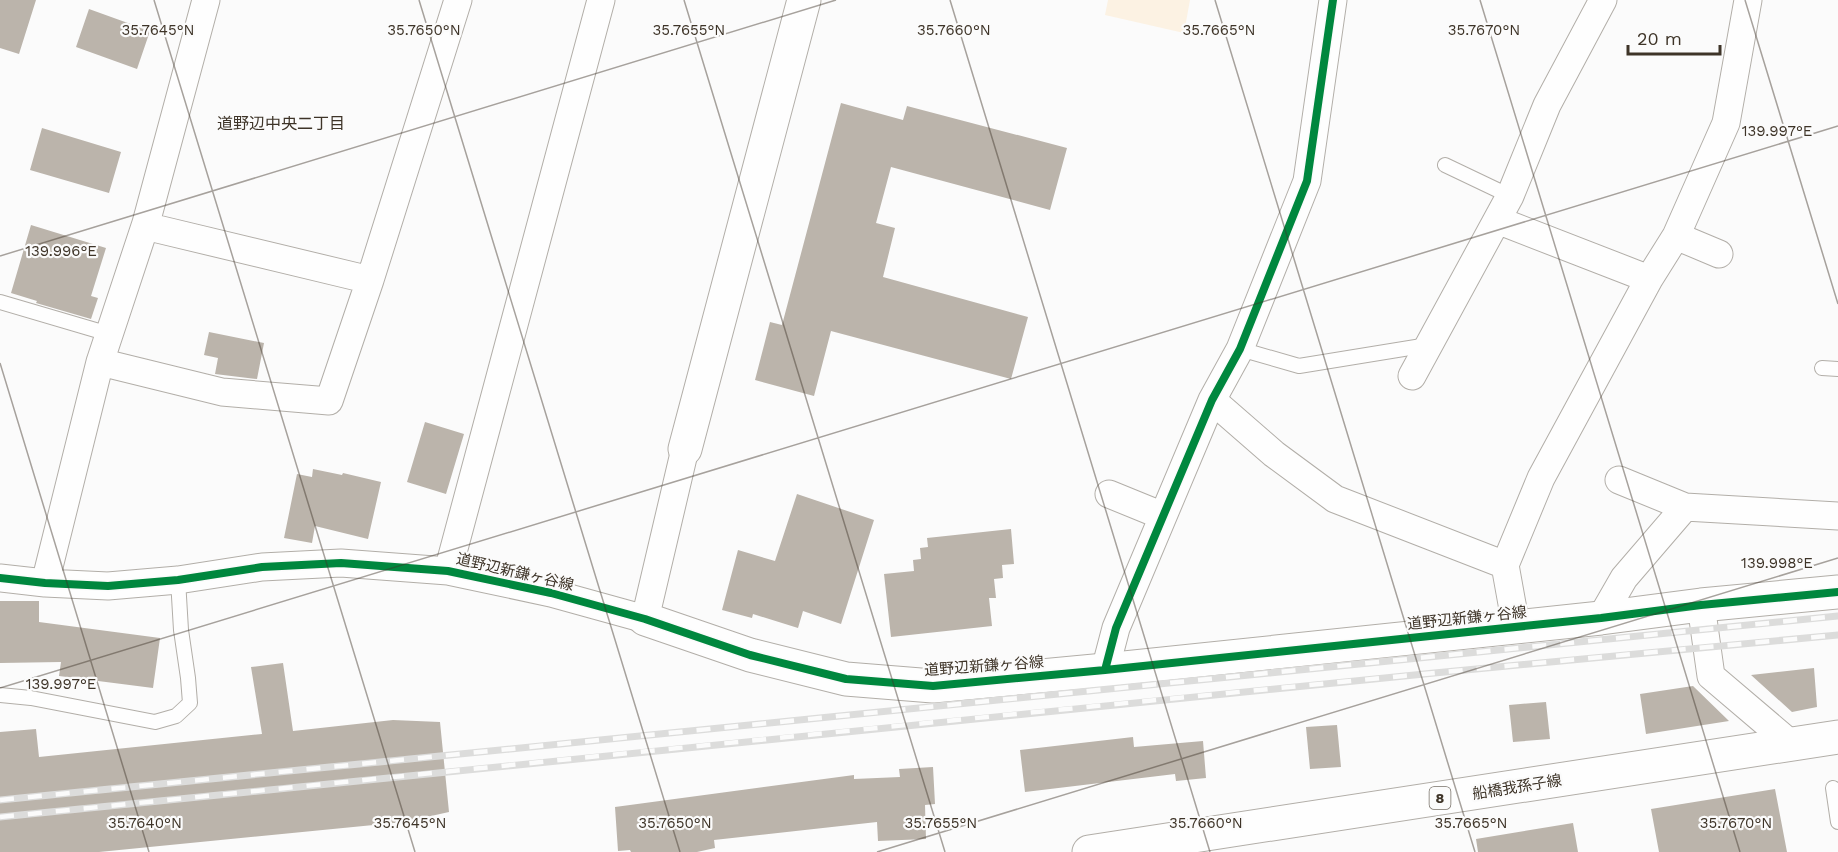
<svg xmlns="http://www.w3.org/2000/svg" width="1838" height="852" viewBox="0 0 1838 852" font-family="'Work Sans','Noto Sans JP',sans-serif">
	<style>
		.green { fill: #fcf2e3 }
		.building { fill: #bbb4ab }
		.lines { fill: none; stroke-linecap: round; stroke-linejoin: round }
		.lane-casing { stroke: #b2aea8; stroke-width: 16 }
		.street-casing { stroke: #b2aea8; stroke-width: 29 }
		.secondary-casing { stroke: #b2aea8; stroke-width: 35 }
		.primary-casing { stroke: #b2aea8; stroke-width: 35 }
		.lane { stroke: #fefefe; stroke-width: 14 }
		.street { stroke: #fefefe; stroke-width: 27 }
		.secondary { stroke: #fefefe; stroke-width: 33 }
		.primary { stroke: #fefefe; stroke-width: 33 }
		.rail-casing { stroke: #dcdcdb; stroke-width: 7 }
		.rail { stroke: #fbfbfb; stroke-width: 4.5; stroke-dasharray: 14; stroke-linecap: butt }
		.cycleway-casing { stroke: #fbfbfb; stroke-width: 11 }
		.cycleway { stroke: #00873e; stroke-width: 8 }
		.ticks { fill: none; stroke: #3e3428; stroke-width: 1.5; stroke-opacity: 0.45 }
		.labels { text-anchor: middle; stroke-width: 4.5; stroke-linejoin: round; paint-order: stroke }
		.shield { fill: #fbfbfb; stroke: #777067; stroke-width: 1.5 }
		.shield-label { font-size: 14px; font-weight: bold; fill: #3e3428 }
		.street-label { font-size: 15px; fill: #3e3428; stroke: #fbfbfb }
		.neighbourhood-label { font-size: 16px; fill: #3e3428; stroke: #fbfbfb }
		.ticks-label { font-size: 15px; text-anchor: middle; fill: #3e3428; stroke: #fbfbfb; stroke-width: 4.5; stroke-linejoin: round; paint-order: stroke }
	</style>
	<rect width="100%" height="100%" fill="#fbfbfb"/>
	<!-- green -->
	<path class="green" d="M 1108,0 L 1190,0 L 1184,33 L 1105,15 Z"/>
	<!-- building -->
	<path class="building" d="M 0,0 L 36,0 L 19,54 L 0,48 Z
		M 89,9 L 150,31 L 137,69 L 76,47 Z
		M 841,103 L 903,120 L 907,106 L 1067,148 L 1050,210 L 891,167 L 876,223 L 895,228 L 883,277 L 1028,317 L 1011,379 L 831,331 L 814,396 L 755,380 L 770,322 L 782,325 Z
		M 42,128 L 121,152 L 109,193 L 30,170 Z
		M 31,225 L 106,248 L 91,296 L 98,298 L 91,319 L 36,303 L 37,301 L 11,293 Z
		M 209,332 L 264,343 L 257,379 L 215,374 L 218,358 L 204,355 Z
		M 425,422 L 464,434 L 446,494 L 407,482 Z
		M 313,469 L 342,475 L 343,473 L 381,482 L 368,539 L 315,526 L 312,543 L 284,538 L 297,474 L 312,477 Z
		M 797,494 L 874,520 L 841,624 L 803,611 L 798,628 L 753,614 L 752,618 L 722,610 L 738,550 L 775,561 Z
		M 1011,529 L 1014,564 L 1002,565 L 1003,578 L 994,579 L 996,598 L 989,598 L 992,626 L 891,637 L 884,574 L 914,571 L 913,560 L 921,559 L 920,548 L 928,547 L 927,538 Z
		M 0,601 L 39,601 L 39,622 L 160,638 L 153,688 L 59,676 L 61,662 L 0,663 Z
		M 283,663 L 293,731 L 393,720 L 440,722 L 449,812 L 404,822 L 99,852 L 0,852 L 0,732 L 36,729 L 39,757 L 262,734 L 251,667 Z
		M 1814,668 L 1817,707 L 1792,712 L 1751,675 Z
		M 1693,686 L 1729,721 L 1646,734 L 1640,694 Z
		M 1546,702 L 1550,739 L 1513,742 L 1509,705 Z
		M 1337,725 L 1341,767 L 1310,769 L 1306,727 Z
		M 1133,737 L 1134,747 L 1203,741 L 1206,778 L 1176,781 L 1175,774 L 1025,792 L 1020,750 Z
		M 933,767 L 935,804 L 925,805 L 926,839 L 878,841 L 877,822 L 714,840 L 715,848 L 697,852 L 631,852 L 630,850 L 618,851 L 615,807 L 854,775 L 854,779 L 900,777 L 899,769 Z
		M 1775,789 L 1787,852 L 1659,852 L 1651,809 Z
		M 1573,823 L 1578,852 L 1478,852 L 1476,839 Z"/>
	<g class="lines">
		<!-- lane casing -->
		<g class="lane-casing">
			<path id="lane" d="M 1445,165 L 1510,196
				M 0,302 L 109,334
				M 1240,349 L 1299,366 L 1428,345
				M 1822,368 L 1838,369
				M 0,695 L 31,698 L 155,722 L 176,716 L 190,703 L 188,678 L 181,630 L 178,580
				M 1833,788 L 1838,822"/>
		</g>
		<!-- street casing -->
		<g class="street-casing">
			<path id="street" d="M 1497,220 L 1649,279
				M 1676,236 L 1719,254
				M 370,280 L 458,0
				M 100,362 L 222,392 L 329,401 L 370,280 L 145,226
				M 1412,376 L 1510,196 L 1547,105 L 1603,0
				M 1212,400 L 1274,454 L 1335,499 L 1505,565
				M 1619,480 L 1685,507
				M 1109,494 L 1163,516
				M 448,571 L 601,0
				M 0,578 L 45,583 L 108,586 L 178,580 L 262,567 L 341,563 L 448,571 L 551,593 L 645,619 L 685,449
				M 45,583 L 100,362 L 146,223 L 206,0
				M 1701,605 L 1711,676 L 1791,744
				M 1601,618 L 1624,578 L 1685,507 L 1838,516
				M 1516,626 L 1505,565 L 1541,478 L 1649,279 L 1676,236 L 1726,123 L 1748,0
				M 1105,670 L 1116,628 L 1212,400 L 1240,349 L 1307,181 L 1333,0"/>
		</g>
		<!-- secondary casing -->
		<g class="secondary-casing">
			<path id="secondary" d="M 685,449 L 804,0
				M 645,619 L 750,655 L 846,679 L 933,686 L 1105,670 L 1601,618 L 1701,605 L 1838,592"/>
		</g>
		<!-- primary casing -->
		<g class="primary-casing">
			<path id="primary" d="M 1089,852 L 1838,737"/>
		</g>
		<!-- lane -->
		<use href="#lane" class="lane"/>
		<!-- street -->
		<use href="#street" class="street"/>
		<!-- secondary -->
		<use href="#secondary" class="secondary"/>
		<!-- primary -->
		<use href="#primary" class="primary"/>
		<!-- rail casing -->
		<g class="rail-casing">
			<path id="rail" d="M 0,800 L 1838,616
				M 0,817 C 613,755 1225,691 1838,635"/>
		</g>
		<!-- rail -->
		<use href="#rail" class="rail"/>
		<!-- cycleway casing -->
		<g class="cycleway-casing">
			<path id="cycleway" d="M 0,578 L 45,583 L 108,586 L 178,580 L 262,567 L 341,563 L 448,571 L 551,593 L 645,619 L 750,655 L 846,679 L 933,686 L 1105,670 L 1601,618 L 1701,605 L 1838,592
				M 1105,670 L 1116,628 L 1212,400 L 1240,349 L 1307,181 L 1333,0"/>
		</g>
		<!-- cycleway -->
		<use href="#cycleway" class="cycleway"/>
	</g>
	<!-- ticks -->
	<path class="ticks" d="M 154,0 L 415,852M 419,0 L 680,852M 684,0 L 945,852M 950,0 L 1210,852M 1215,0 L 1475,852M 1480,0 L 1740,852M 1745,0 L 1838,304M 0,256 L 836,0M 0,363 L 149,852M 0,688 L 1838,126M 877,852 L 1838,558"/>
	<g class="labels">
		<!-- shield labels -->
		<rect class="shield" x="1429.5" y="787" width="21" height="22" rx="4.5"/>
		<g class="shield-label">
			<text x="1440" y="803">8</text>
		</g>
		<!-- street labels -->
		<g class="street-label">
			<text transform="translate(515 572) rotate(13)" y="5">道野辺新鎌ヶ谷線</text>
			<text transform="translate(1467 618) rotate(-6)" y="5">道野辺新鎌ヶ谷線</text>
			<text transform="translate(984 666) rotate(-4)" y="5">道野辺新鎌ヶ谷線</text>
			<text transform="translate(1517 787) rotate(-9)" y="5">船橋我孫子線</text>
		</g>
		<!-- neighbourhood labels -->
		<g class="neighbourhood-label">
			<text x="281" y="129">道野辺中央二丁目</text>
		</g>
	</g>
	<g class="ticks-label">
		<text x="158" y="35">35.7645°N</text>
		<text x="424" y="35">35.7650°N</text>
		<text x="689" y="35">35.7655°N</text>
		<text x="954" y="35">35.7660°N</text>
		<text x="1219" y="35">35.7665°N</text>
		<text x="1484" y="35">35.7670°N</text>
		<text x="1777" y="136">139.997°E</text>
		<text x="61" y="256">139.996°E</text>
		<text x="1777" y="568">139.998°E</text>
		<text x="61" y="689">139.997°E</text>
		<text x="145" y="828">35.7640°N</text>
		<text x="410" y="828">35.7645°N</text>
		<text x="675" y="828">35.7650°N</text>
		<text x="941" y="828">35.7655°N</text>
		<text x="1206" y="828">35.7660°N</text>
		<text x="1471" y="828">35.7665°N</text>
		<text x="1736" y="828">35.7670°N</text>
	</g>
	<!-- scale -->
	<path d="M1628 45v9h92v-9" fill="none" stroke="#3e3428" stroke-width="3"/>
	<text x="1637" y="45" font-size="18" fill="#3e3428" stroke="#fbfbfb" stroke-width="4.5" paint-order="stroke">20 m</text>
</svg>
